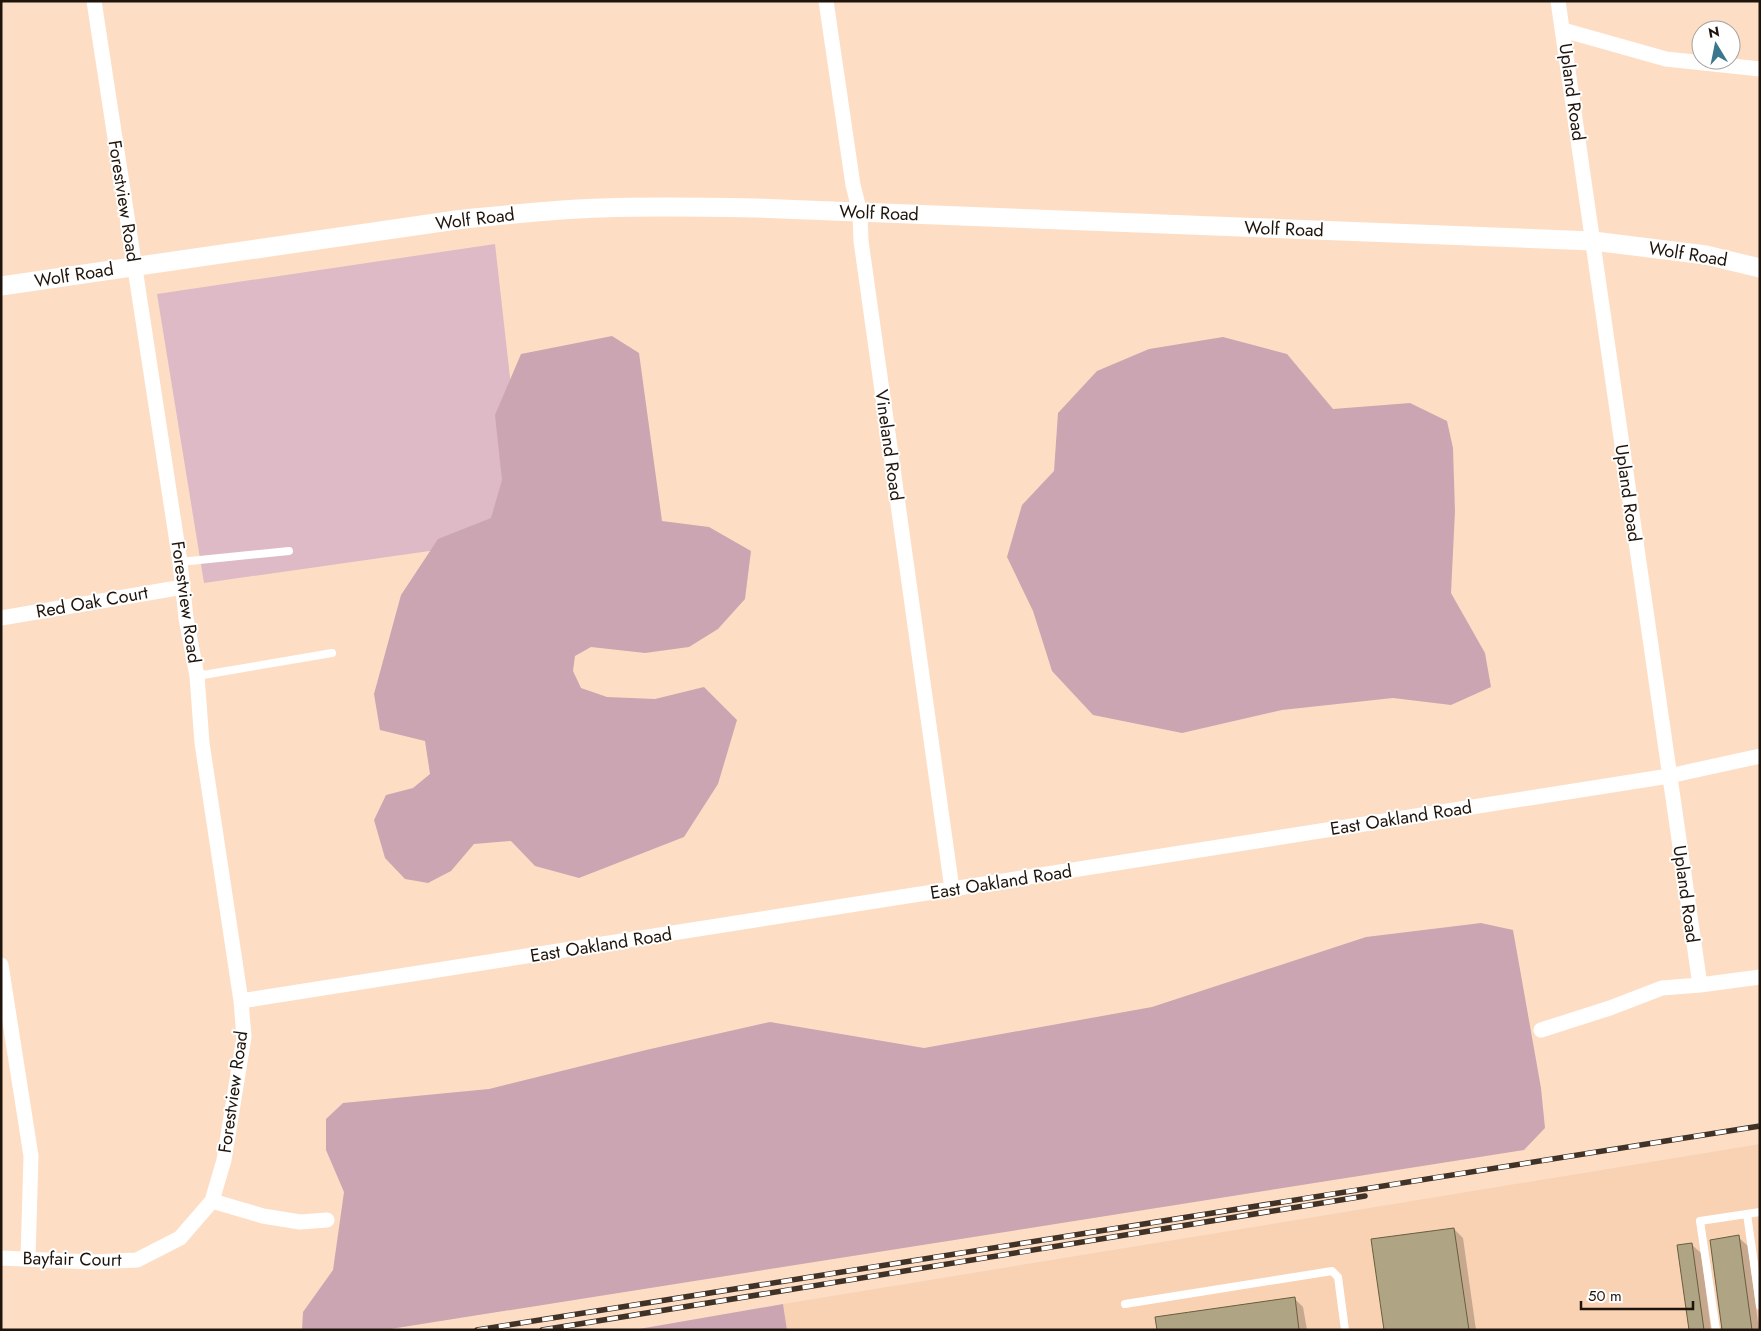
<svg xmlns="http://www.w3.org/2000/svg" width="1761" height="1331" viewBox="0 0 1761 1331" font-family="Jost,sans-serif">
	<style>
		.built { fill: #f8d2b3 }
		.green { fill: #ddbac6 }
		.forest { fill: #cba5b2 }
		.shadow { fill: #0003 }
		.building { fill: #afa584; stroke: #685e3e }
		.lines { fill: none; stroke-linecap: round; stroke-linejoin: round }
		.service { stroke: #fff; stroke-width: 8 }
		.minor { stroke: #fff; stroke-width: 15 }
		.tertiary { stroke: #fff; stroke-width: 19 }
		.rail-casing { stroke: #403226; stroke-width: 5.5 }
		.rail { stroke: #fff; stroke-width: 4; stroke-dasharray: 11; stroke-linecap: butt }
		.labels { text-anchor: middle; stroke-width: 4; stroke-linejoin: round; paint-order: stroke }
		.street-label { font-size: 18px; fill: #1f140b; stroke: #fff }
	</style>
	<rect width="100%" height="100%" fill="#fddec4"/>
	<!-- built -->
	<path class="built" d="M 1760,1144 L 1760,1330 L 787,1330 L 783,1304 Z"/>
	<!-- green -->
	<path class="green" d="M 495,244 L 528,537 L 204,583 L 157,294 Z"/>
	<!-- forest -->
	<path class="forest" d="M 612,336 L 639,353 L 662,521 L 709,527 L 751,551 L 745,599 L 718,629 L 689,647 L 645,653 L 591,647 L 575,656 L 573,671 L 581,688 L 607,697 L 655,699 L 704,687 L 737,720 L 718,784 L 684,837 L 579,878 L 535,866 L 511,841 L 474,844 L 451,871 L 428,883 L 405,879 L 385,858 L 374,820 L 386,795 L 413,788 L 430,774 L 425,741 L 380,730 L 374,694 L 401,595 L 438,539 L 491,518 L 502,480 L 495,415 L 521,354 Z
		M 1223,337 L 1287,354 L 1333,409 L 1410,403 L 1447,421 L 1453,448 L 1455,511 L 1451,593 L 1485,653 L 1491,687 L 1451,705 L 1393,698 L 1282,710 L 1182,733 L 1093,715 L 1052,671 L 1033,611 L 1007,557 L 1022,505 L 1054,471 L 1058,413 L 1097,371 L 1149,349 Z
		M 1481,923 L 1513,930 L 1541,1088 L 1545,1128 L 1524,1150 L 384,1330 L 302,1330 L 303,1312 L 333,1270 L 344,1192 L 326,1150 L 326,1119 L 343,1103 L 489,1089 L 646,1050 L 770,1022 L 924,1048 L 1152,1007 L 1366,937 Z
		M 783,1304 L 787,1330 L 633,1330 Z"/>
	<!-- shadow -->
	<path class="shadow" d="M 1454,1229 L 1463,1238 L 1476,1330 L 1386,1330 Z
		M 1738,1237 L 1748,1246 L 1759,1330 L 1724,1330 Z
		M 1691,1244 L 1701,1253 L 1711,1330 L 1690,1330 Z
		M 1294,1298 L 1303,1307 L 1307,1330 L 1158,1330 Z"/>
	<!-- building -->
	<path class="building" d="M 1454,1228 L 1469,1330 L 1384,1330 L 1371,1239 Z
		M 1739,1235 L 1752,1330 L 1722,1330 L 1710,1240 Z
		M 1692,1243 L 1704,1330 L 1689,1330 L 1677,1245 Z
		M 1295,1297 L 1299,1330 L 1157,1330 L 1155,1317 Z"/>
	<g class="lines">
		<!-- service -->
		<path class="service" d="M 180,562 L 289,551
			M 197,676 L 332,653
			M 1747,1214 L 1760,1306
			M 1125,1304 L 1332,1271 L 1338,1277 L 1345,1330
			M 1716,1330 L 1700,1221 L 1760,1212"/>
		<!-- minor -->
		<path class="minor" d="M 826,1 L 853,185 L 860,213 L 861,241 L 952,889
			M 1558,1 L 1700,985
			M 1563,30 L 1666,59 L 1760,69
			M 1,618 L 183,587
			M 1,965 L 31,1156 L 28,1258
			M 241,1001 L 1669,776 L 1760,756
			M 1541,1030 L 1610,1008 L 1662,988 L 1700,985 L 1760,977
			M 212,1201 L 263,1216 L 300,1222 L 327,1220
			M 1,1258 L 92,1262 L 137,1260 L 180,1238 L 212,1201 L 224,1160 L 244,1037 L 241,1001 L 202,743 L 197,676 L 186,618 L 180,562 L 94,1"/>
		<!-- tertiary -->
		<path class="tertiary" d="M 1,286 L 456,220 C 505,215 553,209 602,208 C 653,206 704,207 755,208 L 1593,241 L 1706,255 L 1760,268"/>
		<!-- rail casing -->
		<g class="rail-casing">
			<path id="rail" d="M 477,1330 L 1760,1126
				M 542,1330 L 1365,1196"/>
		</g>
		<!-- rail -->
		<use href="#rail" class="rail"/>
	</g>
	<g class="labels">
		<!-- street labels -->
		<g class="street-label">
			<text transform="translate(1572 92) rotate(82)" y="6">Upland Road</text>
			<text transform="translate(124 201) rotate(81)" y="6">Forestview Road</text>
			<text transform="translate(879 213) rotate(2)" y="6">Wolf Road</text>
			<text transform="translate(475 219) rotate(-7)" y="6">Wolf Road</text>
			<text transform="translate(1284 229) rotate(2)" y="6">Wolf Road</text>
			<text transform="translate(1688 254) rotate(9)" y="6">Wolf Road</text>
			<text transform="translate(74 275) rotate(-9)" y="6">Wolf Road</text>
			<text transform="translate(889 445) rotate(82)" y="6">Vineland Road</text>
			<text transform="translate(1628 493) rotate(82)" y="6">Upland Road</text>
			<text transform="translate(92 602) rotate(-10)" y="6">Red Oak Court</text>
			<text transform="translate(186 602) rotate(82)" y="6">Forestview Road</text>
			<text transform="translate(1401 818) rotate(-9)" y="6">East Oakland Road</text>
			<text transform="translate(1001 882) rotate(-9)" y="6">East Oakland Road</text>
			<text transform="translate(1686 894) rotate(82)" y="6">Upland Road</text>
			<text transform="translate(601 945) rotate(-9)" y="6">East Oakland Road</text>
			<text transform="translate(233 1092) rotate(-82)" y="6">Forestview Road</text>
			<text transform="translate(72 1259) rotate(1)" y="6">Bayfair Court</text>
		</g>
	</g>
	<!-- border -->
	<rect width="1761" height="1331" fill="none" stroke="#1f140b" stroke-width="5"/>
	<!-- north arrow -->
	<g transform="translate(1716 45) rotate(350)"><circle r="24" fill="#ffffff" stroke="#a5a19d"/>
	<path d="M0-4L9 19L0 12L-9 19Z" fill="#3a778d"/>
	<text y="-8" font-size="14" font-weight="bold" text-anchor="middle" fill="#1f140b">N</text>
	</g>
	<!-- scale -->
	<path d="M1581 1301v8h112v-8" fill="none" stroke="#1f140b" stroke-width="2.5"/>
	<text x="1588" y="1301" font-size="15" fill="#1f140b" stroke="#ffffff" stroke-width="4" paint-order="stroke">50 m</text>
</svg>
